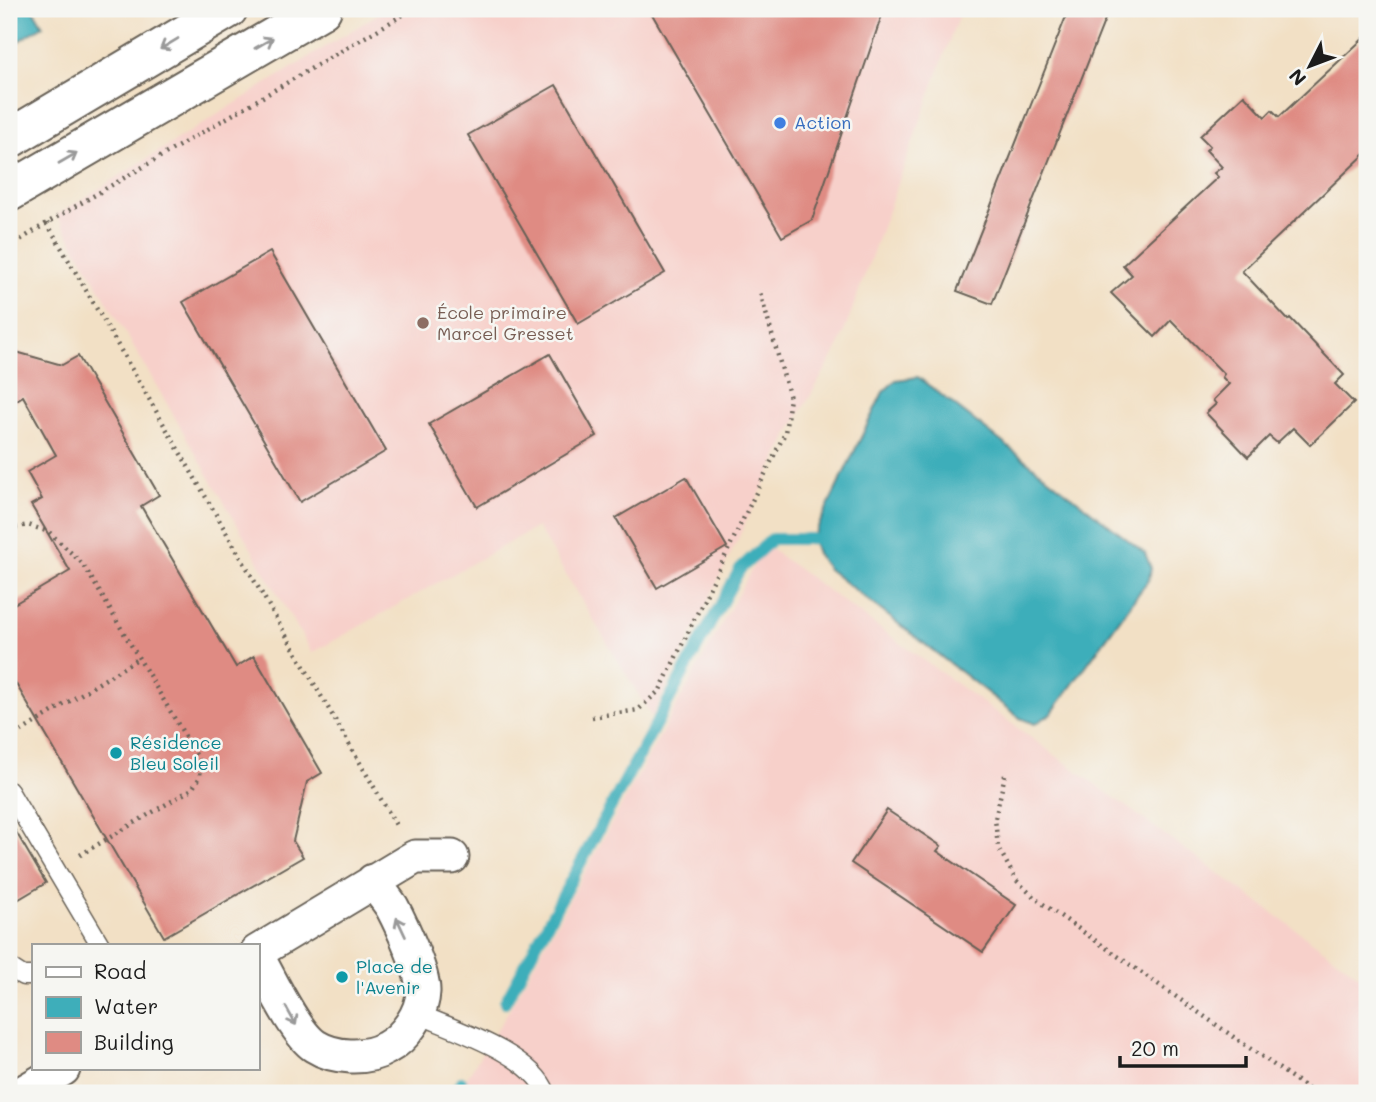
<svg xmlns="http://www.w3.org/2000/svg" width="1376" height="1102" viewBox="0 0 1376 1102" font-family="Mali,sans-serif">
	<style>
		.built { fill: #f7d0ca }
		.water { fill: #3eaeba; stroke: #2d656b; stroke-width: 2 }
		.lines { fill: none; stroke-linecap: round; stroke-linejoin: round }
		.stream { stroke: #3eaeba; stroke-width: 12 }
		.building { fill: #df8b83 }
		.service-casing { stroke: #676157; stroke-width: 21 }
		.minor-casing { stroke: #676157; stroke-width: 37 }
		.secondary-casing { stroke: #676157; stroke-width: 42 }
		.path { stroke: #676157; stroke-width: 4.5; stroke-dasharray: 2 5; stroke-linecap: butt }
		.service { stroke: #fff; stroke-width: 18 }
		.minor { stroke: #fff; stroke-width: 33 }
		.secondary { stroke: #fff; stroke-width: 38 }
		.oneway { stroke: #999 }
		.shop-dot { fill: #3f7fe0; stroke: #f6f6f2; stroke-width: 2.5 }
		.education-dot { fill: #8d6e63; stroke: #f6f6f2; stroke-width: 2.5 }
		.culture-dot { fill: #0f9aa8; stroke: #f6f6f2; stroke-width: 2.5 }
		.labels { text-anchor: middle; stroke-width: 5; stroke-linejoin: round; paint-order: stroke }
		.shop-label { font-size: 18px; fill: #366cbe; stroke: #f6f6f2; text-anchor: start }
		.education-label { font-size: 18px; fill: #785e54; stroke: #f6f6f2; text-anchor: start }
		.culture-label { font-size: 18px; fill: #0d838f; stroke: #f6f6f2; text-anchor: start }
	</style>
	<rect width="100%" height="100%" fill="#f6f6f2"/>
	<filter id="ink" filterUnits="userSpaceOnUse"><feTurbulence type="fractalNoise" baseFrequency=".0143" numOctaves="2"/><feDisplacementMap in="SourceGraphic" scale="14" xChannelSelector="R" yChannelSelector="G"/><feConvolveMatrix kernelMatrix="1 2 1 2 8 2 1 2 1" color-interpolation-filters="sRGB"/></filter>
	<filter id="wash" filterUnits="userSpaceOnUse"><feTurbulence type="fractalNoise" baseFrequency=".00686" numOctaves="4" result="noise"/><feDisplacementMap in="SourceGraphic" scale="28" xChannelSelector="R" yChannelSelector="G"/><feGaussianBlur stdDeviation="1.57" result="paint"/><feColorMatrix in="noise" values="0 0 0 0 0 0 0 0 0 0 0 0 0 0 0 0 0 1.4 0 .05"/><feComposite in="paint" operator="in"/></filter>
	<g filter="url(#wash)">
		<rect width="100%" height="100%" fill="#f2e0c5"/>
		<!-- built -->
		<path class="built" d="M 386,9 L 961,9 L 839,346 L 790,431 L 652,717 L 537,527 L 312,653 L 57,215 Z
			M 765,545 L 1367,981 L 1367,1093 L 457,1093 L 506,1015 Z"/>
		<!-- water -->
		<path class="water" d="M 16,9 L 33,9 L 43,26 L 9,47 L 9,13 Z
			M 918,377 L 1145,553 L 1151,568 L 1149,579 L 1051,714 L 1035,724 L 1020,718 L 828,569 L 818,556 L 812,539 L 883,392 L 896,380 Z"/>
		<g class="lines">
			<!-- stream -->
			<path class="stream" d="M 505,1002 L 740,569 L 772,539 L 812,539
				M 454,1093 L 461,1082"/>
		</g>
		<g id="blocks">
			<!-- building -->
			<path class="building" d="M 649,9 L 884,9 L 812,220 L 782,237 Z
				M 1069,9 L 1109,9 L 992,304 L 957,291 Z
				M 1367,35 L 1367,152 L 1242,271 L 1288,320 L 1290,318 L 1344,375 L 1335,384 L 1354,403 L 1310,445 L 1293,428 L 1277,443 L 1269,436 L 1248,457 L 1206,413 L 1216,404 L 1213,400 L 1229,384 L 1222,377 L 1224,374 L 1171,320 L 1155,337 L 1111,293 L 1132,275 L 1123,265 L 1218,177 L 1214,173 L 1222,167 L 1206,150 L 1210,146 L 1200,136 L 1244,95 L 1265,117 L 1272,110 L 1279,117 Z
				M 556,85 L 665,273 L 578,324 L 468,135 Z
				M 270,252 L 386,451 L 300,502 L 183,302 Z
				M 9,350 L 62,365 L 78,356 L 159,495 L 141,506 L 236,667 L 254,656 L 322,773 L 307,782 L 293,841 L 303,857 L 164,937 L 9,672 L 9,607 L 70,571 L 31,505 L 42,499 L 27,472 L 56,455 L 23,396 L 9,405 Z
				M 550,354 L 597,436 L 477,507 L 429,424 Z
				M 686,477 L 727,547 L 657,588 L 616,518 Z
				M 887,810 L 941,846 L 937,851 L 1016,905 L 983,952 L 851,863 Z
				M 9,820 L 46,883 L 9,905 Z"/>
		</g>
	</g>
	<g filter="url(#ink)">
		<use href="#blocks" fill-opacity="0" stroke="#676157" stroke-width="2"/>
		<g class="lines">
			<!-- service casing -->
			<g class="service-casing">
				<path id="service" d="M 9,791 L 101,946
					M 9,967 L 23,976 L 33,976
					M 418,1014 C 453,1029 532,1054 546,1093"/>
			</g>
			<!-- minor casing -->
			<g class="minor-casing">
				<path id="minor" d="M 257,952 L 415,857 L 452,857
					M 257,956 C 270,979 295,1033 315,1046 C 334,1058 366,1060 386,1048 C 405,1038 422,1014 423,992 C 424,973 401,924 392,907 C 386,898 379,890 373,881
					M 22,1093 L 63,1069"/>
			</g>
			<!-- secondary casing -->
			<g class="secondary-casing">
				<path id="secondary" d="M 9,139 L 228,9
					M 9,192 L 322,9"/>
			</g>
			<!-- path -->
			<path class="path" d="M 47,223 L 396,825
				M 9,247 L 47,223 L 413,9
				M 9,529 L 28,525 L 49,532 L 83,564 L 201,763 L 200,777 L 192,789 L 80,855
				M 592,717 L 638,710 L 660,690 L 785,433 L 790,398 L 760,292
				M 9,739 L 139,658
				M 1005,775 L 995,819 L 998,847 L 1016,880 L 1036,899 L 1314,1093"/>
			<!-- service -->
			<use href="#service" class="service"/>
			<!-- minor -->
			<use href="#minor" class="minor"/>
			<!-- secondary -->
			<use href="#secondary" class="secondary"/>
		</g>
		<!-- one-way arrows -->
		<defs><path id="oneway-shaft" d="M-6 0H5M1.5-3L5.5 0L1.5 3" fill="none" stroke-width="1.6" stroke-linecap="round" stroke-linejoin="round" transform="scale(1.75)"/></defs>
		<g class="oneway">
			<use href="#oneway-shaft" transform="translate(264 43) rotate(-30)"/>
			<use href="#oneway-shaft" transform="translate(169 44) rotate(149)"/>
			<use href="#oneway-shaft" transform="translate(68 158) rotate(-30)"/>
			<use href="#oneway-shaft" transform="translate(401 927) rotate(-115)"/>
			<use href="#oneway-shaft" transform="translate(291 1016) rotate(61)"/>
		</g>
	</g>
	<!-- markers -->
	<circle class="shop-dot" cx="780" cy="123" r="7"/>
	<circle class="education-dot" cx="423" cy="323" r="7"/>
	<g class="culture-dot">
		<circle cx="116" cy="753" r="7"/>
		<circle cx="342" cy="977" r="7"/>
	</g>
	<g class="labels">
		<!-- shop labels -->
		<g class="shop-label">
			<text x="794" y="129">Action</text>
		</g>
		<!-- education labels -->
		<g class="education-label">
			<text x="437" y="319">École primaire<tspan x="437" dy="21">Marcel Gresset</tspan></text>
		</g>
		<!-- culture labels -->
		<g class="culture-label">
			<text x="130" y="749">Résidence<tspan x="130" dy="21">Bleu Soleil</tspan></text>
			<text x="356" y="973">Place de<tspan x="356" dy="21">l'Avenir</tspan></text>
		</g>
	</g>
	<!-- margin -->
	<rect width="1376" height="1102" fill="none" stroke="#f6f6f2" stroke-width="35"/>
	<!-- legend -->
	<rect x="32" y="944" width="228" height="126" fill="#f6f6f2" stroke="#9f9f9c" stroke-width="2"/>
	<rect x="46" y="967" width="35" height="10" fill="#ffffff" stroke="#9f9f9c" stroke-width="2"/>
	<text x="94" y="979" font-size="21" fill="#1c1c1c">Road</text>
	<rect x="46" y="997" width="35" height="21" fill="#3eaeba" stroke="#9f9f9c" stroke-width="2"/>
	<text x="94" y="1014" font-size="21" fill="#1c1c1c">Water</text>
	<rect x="46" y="1032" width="35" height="21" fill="#df8b83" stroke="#9f9f9c" stroke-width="2"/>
	<text x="94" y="1050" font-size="21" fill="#1c1c1c">Building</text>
	<!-- north arrow -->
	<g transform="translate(1310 66) rotate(228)" stroke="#f6f6f2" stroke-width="5" paint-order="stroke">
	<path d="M0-5L12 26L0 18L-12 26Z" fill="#1c1c1c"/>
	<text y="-10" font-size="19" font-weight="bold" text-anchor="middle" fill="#1c1c1c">N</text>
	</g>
	<!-- scale -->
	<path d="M1120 1056v10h126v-10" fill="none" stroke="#1c1c1c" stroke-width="3.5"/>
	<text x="1131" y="1056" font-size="21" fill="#1c1c1c" stroke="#f6f6f2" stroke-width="5" paint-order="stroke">20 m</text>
</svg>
